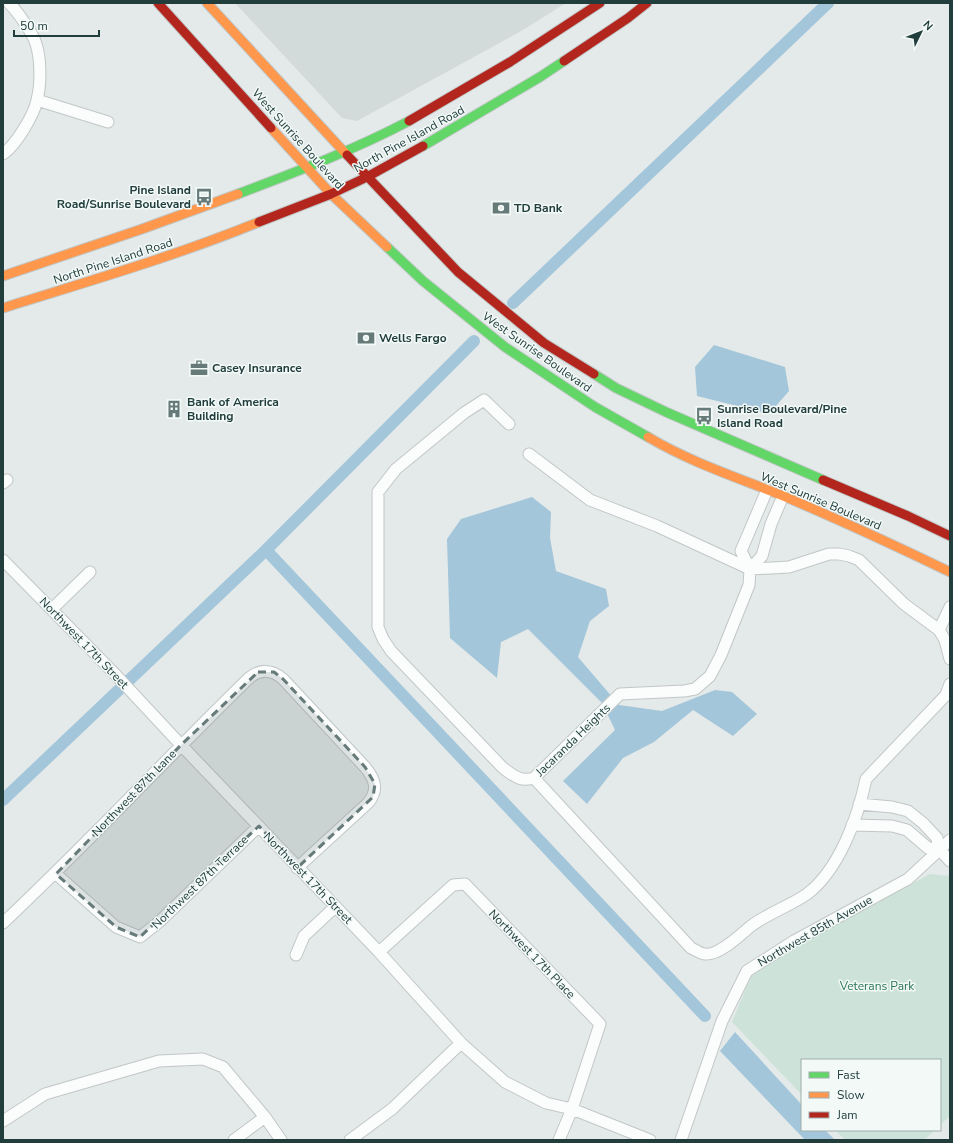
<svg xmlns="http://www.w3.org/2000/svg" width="953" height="1143" viewBox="0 0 953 1143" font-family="'Nunito Sans',sans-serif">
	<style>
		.built { fill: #d2dbda }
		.green { fill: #cde3d9 }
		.water { fill: #a4c6da }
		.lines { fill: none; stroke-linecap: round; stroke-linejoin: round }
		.canal { stroke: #a4c6da; stroke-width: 12 }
		.street-casing { stroke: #c1c7c6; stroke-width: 13 }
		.fast-casing { stroke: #c0c7c6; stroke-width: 11 }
		.slow-casing { stroke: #c0c7c6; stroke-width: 11 }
		.jam-casing { stroke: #c0c7c6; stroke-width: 11 }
		.street { stroke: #fbfcfc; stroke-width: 11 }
		.fast { stroke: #63d668; stroke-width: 9 }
		.slow { stroke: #ff974d; stroke-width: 9 }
		.jam { stroke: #b3261e; stroke-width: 9 }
		.marked { fill: #657a79; fill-opacity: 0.2; stroke: #657a79; stroke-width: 3; stroke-dasharray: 8 5; stroke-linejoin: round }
		.labels { text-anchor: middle; stroke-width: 3; stroke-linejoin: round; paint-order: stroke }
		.street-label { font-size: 12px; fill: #213e3d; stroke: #f2f9f7 }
		.poi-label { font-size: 12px; font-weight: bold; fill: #213e3d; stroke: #f2f9f7; text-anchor: start }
		.park-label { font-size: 12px; fill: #2b7559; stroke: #f2f9f7 }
	</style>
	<rect width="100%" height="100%" fill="#e4eae9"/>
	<!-- built -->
	<path class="built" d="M 235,3 L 566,3 L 523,30 L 357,121 L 342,118 Z"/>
	<!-- green -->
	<path class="green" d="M 930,874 L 950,876 L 950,1116 L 940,1125 L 940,1060 L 802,1060 L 802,1095 L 732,1022 L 751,976 L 770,961 Z
		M 835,1130 L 935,1130 L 924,1140 L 845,1140 Z"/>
	<!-- water -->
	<path class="water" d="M 714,345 L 785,367 L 789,391 L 769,414 L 697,396 L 695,367 Z
		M 532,497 L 551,512 L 550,538 L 556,571 L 606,589 L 609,606 L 590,621 L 578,657 L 619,705 L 662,711 L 715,690 L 732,692 L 757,714 L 733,736 L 693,710 L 654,742 L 623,758 L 587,804 L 563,781 L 615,730 L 602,703 L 528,629 L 501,642 L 497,678 L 450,638 L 447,539 L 461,519 Z
		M 735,1032 L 802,1105 L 802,1130 L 825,1130 L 835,1140 L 805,1140 L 720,1051 Z"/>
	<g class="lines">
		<!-- canal -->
		<path class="canal" d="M 513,303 L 828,3
			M 266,550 L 705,1016
			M 3,800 L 266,550 L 474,341"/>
		<!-- street casing -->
		<g class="street-casing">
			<path id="street" d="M 37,100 L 108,122
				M 3,154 C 16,145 34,115 37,100 C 41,85 41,59 36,44 C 33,33 17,11 9,3
				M 509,424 L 484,400 L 464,413 L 396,469 L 378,492 L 378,627 L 383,639 L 391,651 L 503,768 C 514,776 520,782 534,778 L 620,694 L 684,691 L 695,689 L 710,676 L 721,655 L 749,585 L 750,569 L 741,551 L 767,490
				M 529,454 L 590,500 L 657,526 L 750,569 L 789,567 L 829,554 L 839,554 L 849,556 L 859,560 L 904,604 L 939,630 L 945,640 L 950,659
				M 3,483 L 7,480
				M 3,560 L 113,672 L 181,745 L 379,952 L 461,1043 L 505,1082 L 546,1103 L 572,1109 L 650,1140
				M 750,569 L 762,556 L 771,524 L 783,496
				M 52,609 L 90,572
				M 939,630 L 950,607
				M 534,778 L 691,948 C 696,950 701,954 705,954 C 719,956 741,934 751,926 C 768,913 790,906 807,894 C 839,870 858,817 866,779 L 946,695 L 950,684
				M 859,804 L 892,807 L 908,811 L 923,823 L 937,838 L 939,849
				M 852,825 L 892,826 L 907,830 L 928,848 L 939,849
				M 939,849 L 950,861
				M 56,874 L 116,927 L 140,937 L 159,922 L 259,826
				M 3,923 C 87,844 166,759 249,678 C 260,669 272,669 283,679 L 365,767 C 375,779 379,790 368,803 L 297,868
				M 379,952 L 453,885 L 465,884 L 600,1024 L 572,1109 L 559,1140
				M 296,955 L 304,936 L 335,907
				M 3,1121 L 45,1094 L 159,1061 L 203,1059 L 223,1067 L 265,1117 L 281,1140
				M 234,1140 L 265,1117
				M 350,1140 L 392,1109 L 461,1043
				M 681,1140 L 722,1021 L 747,971 L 794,941 L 908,879 L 950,840"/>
		</g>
		<!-- fast casing -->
		<g class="fast-casing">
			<path id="fast" d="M 423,146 L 540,77 L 564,61
				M 238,194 C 296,172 354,150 409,121
				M 387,247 L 423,281 L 505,347 L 595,407 L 648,437
				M 594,374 L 616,388 L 666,412 L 823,480"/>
		</g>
		<!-- slow casing -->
		<g class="slow-casing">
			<path id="slow" d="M 207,3 L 347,155
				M 271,128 L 331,194 L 387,247
				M 3,276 L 142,229 L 238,194
				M 3,308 C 89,281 176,256 259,222
				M 648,437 C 690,462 736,477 781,495 C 838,519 894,545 950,572"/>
		</g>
		<!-- jam casing -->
		<g class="jam-casing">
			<path id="jam" d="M 158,3 L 271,128
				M 564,61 L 628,18 L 647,3
				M 409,121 L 510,62 L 600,3
				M 347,155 L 458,272 L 544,343 L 594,374
				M 259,222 L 331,194 L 367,177 L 423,146
				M 823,480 L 908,516 L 950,536"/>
		</g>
		<!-- street -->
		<use href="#street" class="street"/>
		<!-- fast -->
		<use href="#fast" class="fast"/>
		<!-- slow -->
		<use href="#slow" class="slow"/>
		<!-- jam -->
		<use href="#jam" class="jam"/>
	</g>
	<!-- marked area -->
	<path class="marked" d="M 258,672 L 274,672 L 283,679 L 365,767 L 375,784 L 373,797 L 297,868 L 259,826 L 140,937 L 116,927 L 56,874 L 181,745 Z"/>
	<!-- icons -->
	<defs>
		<g id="bus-bare" transform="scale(1.38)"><path d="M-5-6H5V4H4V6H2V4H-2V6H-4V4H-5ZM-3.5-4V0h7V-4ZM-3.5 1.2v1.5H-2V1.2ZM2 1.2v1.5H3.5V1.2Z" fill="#657a79" stroke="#f2f9f7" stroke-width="2.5" paint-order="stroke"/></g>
		<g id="bank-bare" transform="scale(1.38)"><path d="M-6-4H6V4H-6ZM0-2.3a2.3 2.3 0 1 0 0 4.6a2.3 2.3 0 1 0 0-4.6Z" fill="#657a79" stroke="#f2f9f7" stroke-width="2.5" paint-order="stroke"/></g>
		<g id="office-bare" transform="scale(1.38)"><path d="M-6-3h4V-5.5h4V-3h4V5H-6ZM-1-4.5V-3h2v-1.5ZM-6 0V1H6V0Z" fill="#657a79" stroke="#f2f9f7" stroke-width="2.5" paint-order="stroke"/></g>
		<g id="building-bare" transform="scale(1.38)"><path d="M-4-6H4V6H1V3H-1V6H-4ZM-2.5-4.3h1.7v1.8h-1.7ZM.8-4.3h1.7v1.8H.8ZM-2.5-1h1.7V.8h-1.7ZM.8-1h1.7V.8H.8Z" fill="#657a79" stroke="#f2f9f7" stroke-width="2.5" paint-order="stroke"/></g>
	</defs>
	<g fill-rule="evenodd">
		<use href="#bus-bare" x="204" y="197"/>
		<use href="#bank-bare" x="501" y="208"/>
		<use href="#bank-bare" x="366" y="338"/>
		<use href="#office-bare" x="199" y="368"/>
		<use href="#building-bare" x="174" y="409"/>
		<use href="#bus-bare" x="704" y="416"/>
	</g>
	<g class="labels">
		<!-- street labels -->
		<g class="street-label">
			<text transform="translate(298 139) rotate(48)" y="4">West Sunrise Boulevard</text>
			<text transform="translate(409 139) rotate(-29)" y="4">North Pine Island Road</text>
			<text transform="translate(113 261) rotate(-18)" y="4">North Pine Island Road</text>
			<text transform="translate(537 352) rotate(35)" y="4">West Sunrise Boulevard</text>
			<text transform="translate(821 501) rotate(23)" y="4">West Sunrise Boulevard</text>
			<text transform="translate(84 643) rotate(46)" y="4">Northwest 17th Street</text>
			<text transform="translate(573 740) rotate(-44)" y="4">Jacaranda Heights</text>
			<text transform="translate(134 793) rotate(-46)" y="4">Northwest 87th Lane</text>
			<text transform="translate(308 878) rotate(46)" y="4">Northwest 17th Street</text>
			<text transform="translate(200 882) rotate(-44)" y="4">Northwest 87th Terrace</text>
			<text transform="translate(815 931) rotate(-30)" y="4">Northwest 85th Avenue</text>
			<text transform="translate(532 954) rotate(46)" y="4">Northwest 17th Place</text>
		</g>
		<!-- poi labels -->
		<g class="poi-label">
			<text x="191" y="194" text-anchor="end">Pine Island<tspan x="191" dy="14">Road/Sunrise Boulevard</tspan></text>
			<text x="514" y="212">TD Bank</text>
			<text x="379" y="342">Wells Fargo</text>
			<text x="212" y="372">Casey Insurance</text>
			<text x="187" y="406">Bank of America<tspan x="187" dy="14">Building</tspan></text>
			<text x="717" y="413">Sunrise Boulevard/Pine<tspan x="717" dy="14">Island Road</tspan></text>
		</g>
		<!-- park labels -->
		<g class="park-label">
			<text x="877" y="990">Veterans Park</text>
		</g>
	</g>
	<!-- border -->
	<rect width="953" height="1143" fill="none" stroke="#213e3d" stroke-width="8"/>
	<!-- legend -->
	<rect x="801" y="1059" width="140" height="72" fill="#f2f9f7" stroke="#9eaead"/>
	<rect x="809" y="1072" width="20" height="6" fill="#63d668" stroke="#9eaead"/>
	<text x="837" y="1079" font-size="12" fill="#213e3d">Fast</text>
	<rect x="809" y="1092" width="20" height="6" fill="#ff974d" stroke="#9eaead"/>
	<text x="837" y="1099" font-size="12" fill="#213e3d">Slow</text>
	<rect x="809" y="1112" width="20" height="6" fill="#b3261e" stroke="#9eaead"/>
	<text x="837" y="1119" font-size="12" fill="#213e3d">Jam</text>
	<!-- north arrow -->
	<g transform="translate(921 32) rotate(47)" stroke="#f2f9f7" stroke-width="3" paint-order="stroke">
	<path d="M0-3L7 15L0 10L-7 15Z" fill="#213e3d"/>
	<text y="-6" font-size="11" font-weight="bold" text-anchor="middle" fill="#213e3d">N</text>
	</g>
	<!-- scale -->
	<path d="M14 30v6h85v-6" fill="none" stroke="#213e3d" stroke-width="2"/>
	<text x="20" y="30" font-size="12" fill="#213e3d" stroke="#f2f9f7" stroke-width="3" paint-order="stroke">50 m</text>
</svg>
